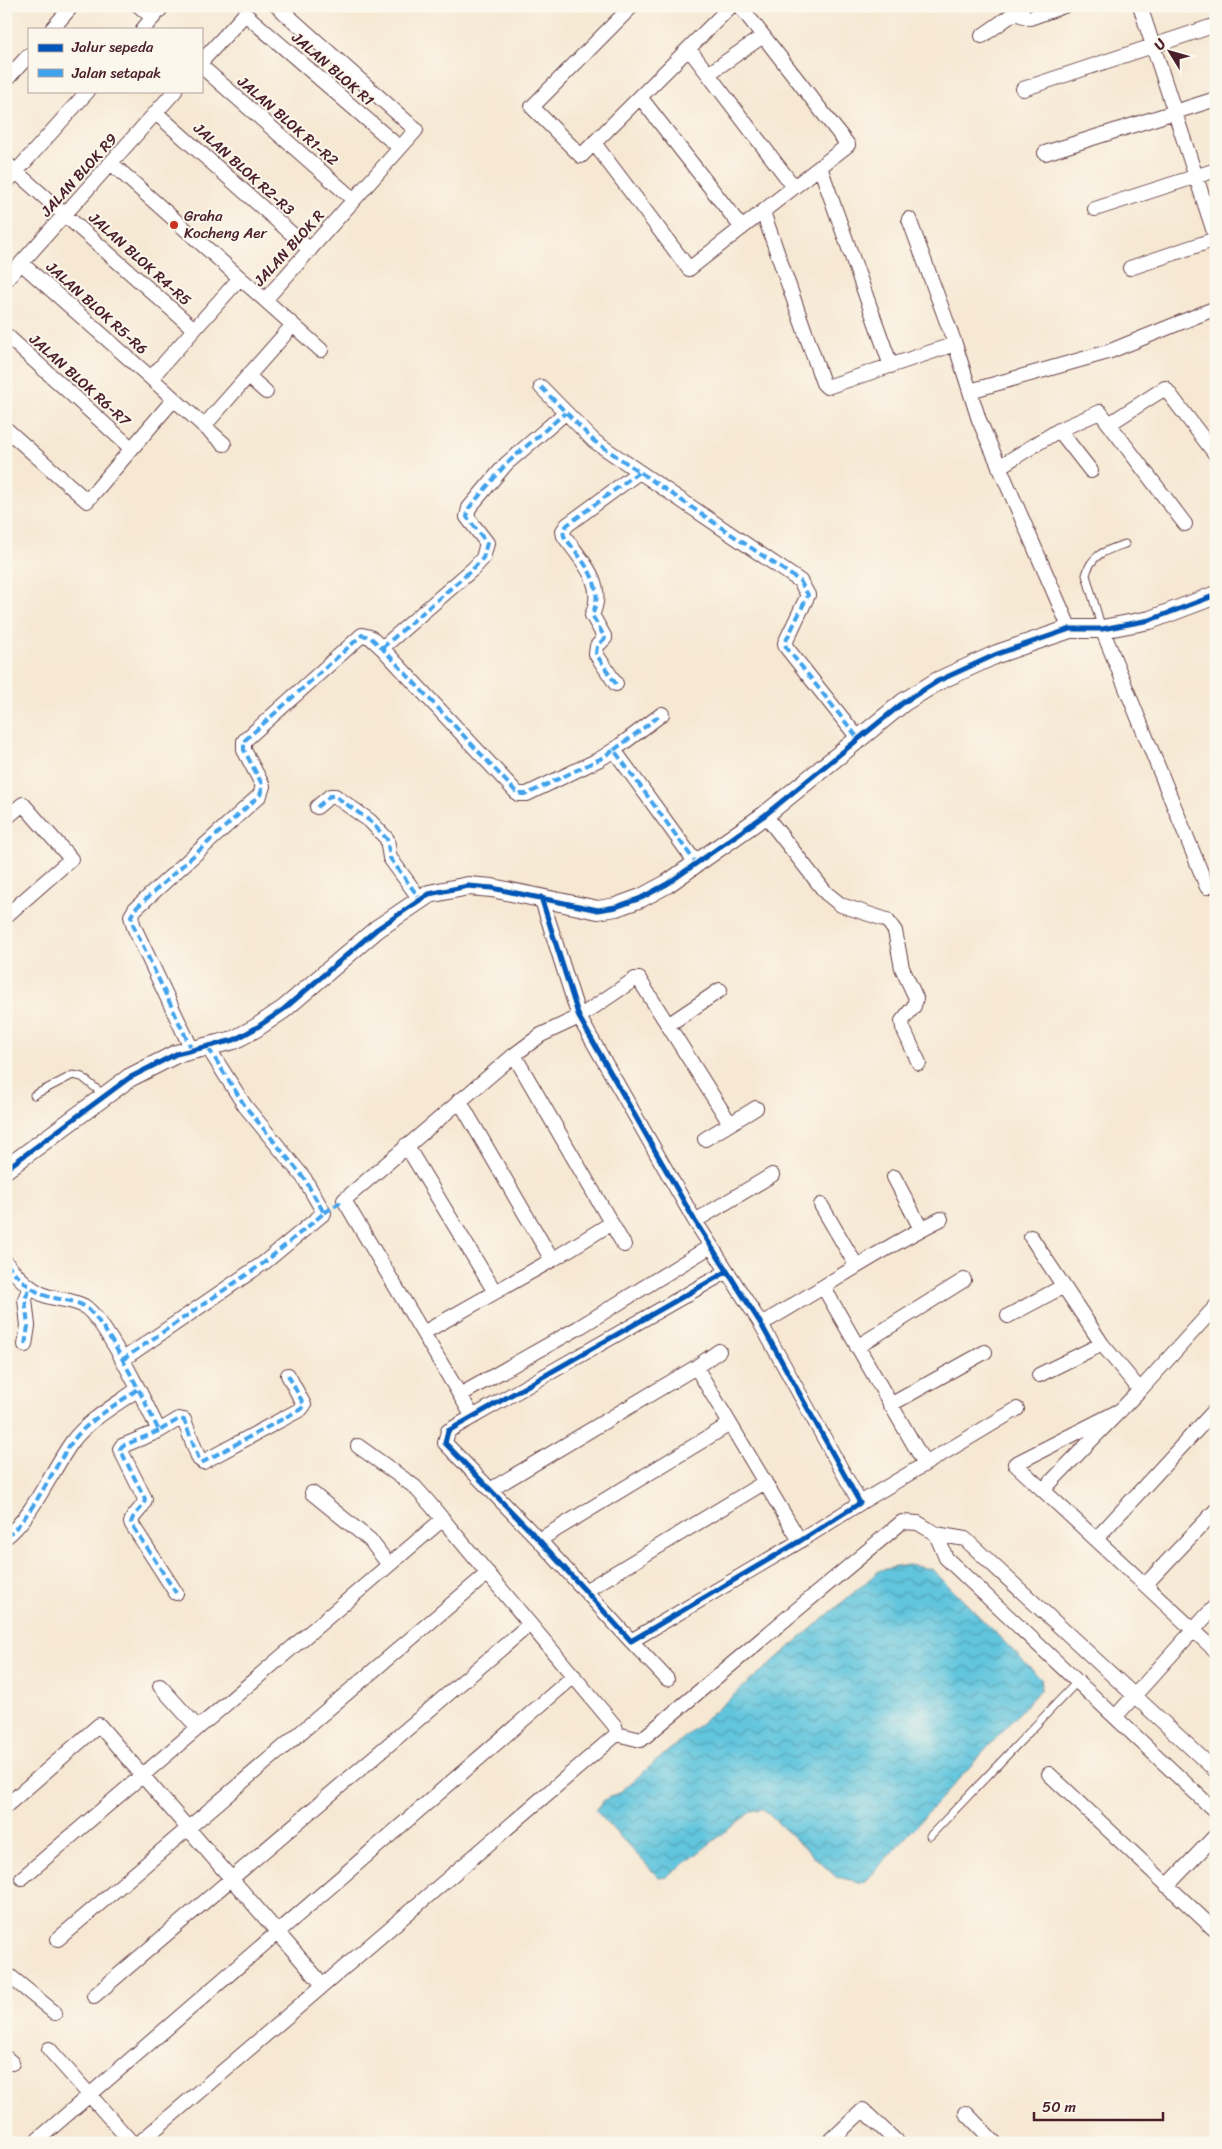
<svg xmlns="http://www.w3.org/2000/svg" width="1222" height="2149" viewBox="0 0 1222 2149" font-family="Sriracha,sans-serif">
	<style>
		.water { fill: url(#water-waves); stroke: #557284 }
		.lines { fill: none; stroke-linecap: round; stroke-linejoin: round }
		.service-casing { stroke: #643d44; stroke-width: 9 }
		.minor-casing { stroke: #643d44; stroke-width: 16 }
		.tertiary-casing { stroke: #643d44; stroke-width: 20 }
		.service { stroke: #fff; stroke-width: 7 }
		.minor { stroke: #fff; stroke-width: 14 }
		.tertiary { stroke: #fff; stroke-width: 18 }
		.quiet { stroke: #40a2eb; stroke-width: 4; stroke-dasharray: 8 4; stroke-linecap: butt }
		.cycleway-casing { stroke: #fbf7ec; stroke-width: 8 }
		.cycleway { stroke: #0057b8; stroke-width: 5 }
		.poi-dot { fill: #c8321e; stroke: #fbf7ec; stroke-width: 2 }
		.labels { text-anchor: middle; stroke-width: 4; stroke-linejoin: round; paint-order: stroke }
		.street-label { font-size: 15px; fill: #4a1f2b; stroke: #fbf7ec }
		.poi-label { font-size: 15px; fill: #4a1f2b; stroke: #fbf7ec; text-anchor: start }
	</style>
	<defs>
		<pattern id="water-waves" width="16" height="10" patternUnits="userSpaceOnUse" patternTransform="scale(1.25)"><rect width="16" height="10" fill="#60c5dd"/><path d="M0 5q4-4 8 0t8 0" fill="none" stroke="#519fb3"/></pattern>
	</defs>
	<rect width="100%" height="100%" fill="#fbf7ec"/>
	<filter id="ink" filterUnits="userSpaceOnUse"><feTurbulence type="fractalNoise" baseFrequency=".02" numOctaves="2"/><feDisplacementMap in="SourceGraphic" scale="10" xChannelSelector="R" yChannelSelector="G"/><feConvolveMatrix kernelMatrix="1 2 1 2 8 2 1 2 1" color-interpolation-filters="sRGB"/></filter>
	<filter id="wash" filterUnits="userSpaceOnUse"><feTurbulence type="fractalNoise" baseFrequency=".0096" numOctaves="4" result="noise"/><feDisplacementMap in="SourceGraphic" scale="20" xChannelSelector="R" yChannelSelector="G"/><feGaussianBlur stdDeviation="1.12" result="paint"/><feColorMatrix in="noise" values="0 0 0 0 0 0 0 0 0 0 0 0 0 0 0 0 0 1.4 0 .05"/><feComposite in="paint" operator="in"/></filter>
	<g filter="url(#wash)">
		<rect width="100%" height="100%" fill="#f6e8d3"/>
		<!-- water -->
		<path class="water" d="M 908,1565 L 932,1569 L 1042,1680 L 1040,1690 L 864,1883 L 836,1877 L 763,1809 L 752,1811 L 667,1877 L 659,1878 L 595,1810 L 603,1801 L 619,1793 L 880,1570 Z"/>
	</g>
	<g filter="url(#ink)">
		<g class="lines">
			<!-- service casing -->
			<g class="service-casing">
				<path id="service" d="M 1102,629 L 1086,575 C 1091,554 1107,550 1125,544
					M 34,1095 L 73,1075 L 82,1077 L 104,1095
					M 930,1836 L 1077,1682"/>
			</g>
			<!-- minor casing -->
			<g class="minor-casing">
				<path id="minor" d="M 139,6 L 153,18
					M 632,6 L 532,107 L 581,156 L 731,6
					M 1140,6 L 1216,238
					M 1015,13 L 1030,18 L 1064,6
					M 52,29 L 72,6
					M 143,29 L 163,6
					M 982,36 L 1023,7
					M 689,49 L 794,187
					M 201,62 L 245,14 L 400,148
					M 201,66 L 354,200
					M 708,74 L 763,36
					M 6,80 L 29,55
					M 1023,89 L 1216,25
					M 640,97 L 742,228
					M 156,113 L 310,250
					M 594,143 L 689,269 L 848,145 L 740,6
					M 1045,153 L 1216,99
					M 6,163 L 194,329
					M 111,163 L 240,278
					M 820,167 L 891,366
					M 6,183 L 88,91
					M 1095,209 L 1216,170
					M 763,212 L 823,383 L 827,387 L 955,344
					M 909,219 L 955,344 L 979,420 L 1070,629
					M 21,263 L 151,378
					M 1130,268 L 1216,239
					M 6,280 L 175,91
					M 265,300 L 321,350
					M 6,335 L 131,448
					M 248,376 L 266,392
					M 541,387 L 594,441 L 800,581 L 808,595 L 785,643 L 786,647 L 858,738
					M 970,391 L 1108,352 L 1216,308
					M 174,399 L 224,444
					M 1109,424 L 1165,388 L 1216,455
					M 204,426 L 293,325
					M 6,429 L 87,501 L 174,399 L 151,378 L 240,278 L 265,300 L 416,130 L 277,6
					M 1059,430 L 1091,471
					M 999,467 L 1059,430 L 1100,412 L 1185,524
					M 1102,629 L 1207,887
					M 382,648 L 474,568 L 483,558 L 487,543 L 467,517 L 469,508 L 506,464 L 565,413
					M 616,684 L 596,654 L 597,646 L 605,638 L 592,615 C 607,584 581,560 564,536 L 563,531 L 567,525 L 639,472
					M 614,750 L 662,714
					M 317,807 L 330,796 L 335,796 L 370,821 L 387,839 L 390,858 L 420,899
					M 765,815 L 826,893 L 841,905 L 887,920 L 895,931 L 902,968 L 916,998 L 914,1006 L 902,1021 L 903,1028 L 919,1063
					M 6,818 L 23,804 L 71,859 L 6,916
					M 541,897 L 579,1017 L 695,1221 L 761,1324 L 860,1503 L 800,1541 L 631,1641 L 539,1540 L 445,1443 L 448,1431 L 726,1272
					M 668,1025 L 720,990
					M 192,1050 L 134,927 L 131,916 L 135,909 L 260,795 L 263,786 L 244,750 L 244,741 L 362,635 L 370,637 L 382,648 L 518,794 L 527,794 L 600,759 L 614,750 L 696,863
					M 514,1055 L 624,1245
					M 459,1100 L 552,1260
					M 705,1139 L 756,1108
					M 406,1145 L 495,1292
					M 894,1177 L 921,1229
					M 821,1205 L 856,1265
					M 695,1221 L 772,1175
					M 1031,1237 L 1102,1344 L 1140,1390
					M 6,1263 C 16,1275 29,1289 44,1295 C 56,1300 72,1299 84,1306 C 106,1320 146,1404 159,1431 L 179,1419 L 184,1420 L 199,1459 L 203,1462 L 301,1409 L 304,1405 L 288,1375
					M 824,1288 L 925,1464
					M 1008,1316 L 1062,1287
					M 761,1324 C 821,1290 878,1250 941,1219
					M 423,1333 L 552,1260 L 610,1224
					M 25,1345 L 28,1326 L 25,1299 L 30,1287
					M 857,1347 L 964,1280
					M 122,1360 L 265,1262 L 324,1213 L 304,1178 L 245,1106 L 207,1046
					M 696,1367 L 800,1541
					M 1039,1375 L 1102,1344
					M 460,1395 L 578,1328 L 711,1246
					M 890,1405 L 985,1352
					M 1121,1410 L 1015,1464 L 1216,1651
					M 473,1417 L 344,1200 L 514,1055 L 541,1035 L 579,1017 L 635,979 L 639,979 L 644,987 L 729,1122
					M 159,1431 L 122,1446 L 120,1449 L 145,1499 C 144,1509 132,1514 131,1523 L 176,1593
					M 358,1446 L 415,1487 L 430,1504 L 615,1726 L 617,1734 L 641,1740 L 902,1522 L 918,1523 L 936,1534 L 965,1539 L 1216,1771
					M 1044,1489 L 1140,1390 L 1216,1306
					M 490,1490 L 696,1367 L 719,1351
					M 312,1493 L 370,1540 L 389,1565
					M 860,1503 L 1017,1409
					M 936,1534 L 946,1558 L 1216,1812
					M 6,1537 C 32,1517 52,1470 72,1442 C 88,1420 116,1405 138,1389
					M 1096,1539 L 1216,1409
					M 539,1540 L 730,1424
					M 1145,1585 L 1216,1510
					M 585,1591 L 765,1482
					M 631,1641 L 667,1679
					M 160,1686 L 198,1728
					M 1116,1716 L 1216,1605
					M 1049,1774 L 1216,1931
					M 6,1806 L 99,1725 L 323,1985
					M 22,1878 L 443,1519
					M 1167,1886 L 1216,1835
					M 58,1939 L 488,1573
					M 6,1973 L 55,2013
					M 94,1996 L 530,1624
					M 49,2049 L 132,2143
					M 6,2058 L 12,2063
					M 966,2113 L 995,2143
					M 34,2143 L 574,1676
					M 139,2143 L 617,1734
					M 828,2143 L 863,2110 L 898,2143"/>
			</g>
			<!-- tertiary casing -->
			<g class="tertiary-casing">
				<path id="tertiary" d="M 6,1169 L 129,1078 L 176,1054 L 234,1040 L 256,1028 L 284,1009 L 377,929 L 429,894 L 468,886 L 492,888 L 598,910 L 616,907 L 641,898 L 667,884 L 765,815 L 904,702 L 938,681 L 997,654 L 1070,629 L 1102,629 L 1150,620 L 1216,595"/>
			</g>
			<!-- service -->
			<use href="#service" class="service"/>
			<!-- minor -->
			<use href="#minor" class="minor"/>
			<!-- tertiary -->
			<use href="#tertiary" class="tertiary"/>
			<!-- quiet -->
			<path class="quiet" d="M 541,387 L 594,441 L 800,581 L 808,595 L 785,643 L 786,647 L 858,738
				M 382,648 L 474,568 L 483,558 L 487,543 L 467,517 L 469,508 L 506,464 L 565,413
				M 616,684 L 596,654 L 597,646 L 605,638 L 592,615 C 607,584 581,560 564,536 L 563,531 L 567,525 L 639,472
				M 614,750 L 662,714
				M 317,807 L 330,796 L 335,796 L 370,821 L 387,839 L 390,858 L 420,899
				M 192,1050 L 134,927 L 131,916 L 135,909 L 260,795 L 263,786 L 244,750 L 244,741 L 362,635 L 370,637 L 382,648 L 518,794 L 527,794 L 600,759 L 614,750 L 696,863
				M 324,1213 L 344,1200
				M 6,1263 C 16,1275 29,1289 44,1295 C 56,1300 72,1299 84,1306 C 106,1320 146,1404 159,1431 L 179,1419 L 184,1420 L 199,1459 L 203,1462 L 301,1409 L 304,1405 L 288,1375
				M 25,1345 L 28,1326 L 25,1299 L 30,1287
				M 122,1360 L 265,1262 L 324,1213 L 304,1178 L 245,1106 L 207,1046
				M 159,1431 L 122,1446 L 120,1449 L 145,1499 C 144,1509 132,1514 131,1523 L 176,1593
				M 6,1537 C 32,1517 52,1470 72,1442 C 88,1420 116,1405 138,1389"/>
			<!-- cycleway casing -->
			<g class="cycleway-casing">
				<path id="cycleway" d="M 541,897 L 579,1017 L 695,1221 L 761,1324 L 860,1503 L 800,1541 L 631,1641 L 539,1540 L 445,1443 L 448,1431 L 726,1272
					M 6,1169 L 129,1078 L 176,1054 L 234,1040 L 256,1028 L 284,1009 L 377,929 L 429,894 L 468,886 L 492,888 L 598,910 L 616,907 L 641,898 L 667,884 L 765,815 L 904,702 L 938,681 L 997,654 L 1070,629 L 1102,629 L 1150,620 L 1216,595"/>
			</g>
			<!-- cycleway -->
			<use href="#cycleway" class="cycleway"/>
		</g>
	</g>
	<!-- markers -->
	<circle class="poi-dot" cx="174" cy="225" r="5"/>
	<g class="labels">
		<!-- street labels -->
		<g class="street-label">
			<text transform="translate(333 69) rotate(41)" y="5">JALAN BLOK R1</text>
			<text transform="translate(288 121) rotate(41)" y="5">JALAN BLOK R1-R2</text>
			<text transform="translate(244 169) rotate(42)" y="5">JALAN BLOK R2-R3</text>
			<text transform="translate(79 175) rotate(-48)" y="5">JALAN BLOK R9</text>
			<text transform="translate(289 248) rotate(-48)" y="5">JALAN BLOK R</text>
			<text transform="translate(140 259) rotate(42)" y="5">JALAN BLOK R4-R5</text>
			<text transform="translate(97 308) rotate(42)" y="5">JALAN BLOK R5-R6</text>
			<text transform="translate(80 380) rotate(42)" y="5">JALAN BLOK R6-R7</text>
		</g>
		<!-- poi labels -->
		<g class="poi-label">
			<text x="184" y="221">Graha<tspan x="184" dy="17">Kocheng Aer</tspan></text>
		</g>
	</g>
	<!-- margin -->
	<rect width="1222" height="2149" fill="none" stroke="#fbf7ec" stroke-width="25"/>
	<!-- legend -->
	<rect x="28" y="28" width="175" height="65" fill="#fbf7ec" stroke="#b4a19f"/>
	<rect x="38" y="44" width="25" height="8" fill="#0057b8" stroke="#b4a19f"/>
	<text x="72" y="52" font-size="15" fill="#4a1f2b">Jalur sepeda</text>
	<rect x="38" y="69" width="25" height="8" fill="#40a2eb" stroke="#b4a19f"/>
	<text x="72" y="78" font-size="15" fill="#4a1f2b">Jalan setapak</text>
	<!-- north arrow -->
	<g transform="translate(1170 52) rotate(307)" stroke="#fbf7ec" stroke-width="4" paint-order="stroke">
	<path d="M0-4L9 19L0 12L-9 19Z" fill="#4a1f2b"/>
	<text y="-8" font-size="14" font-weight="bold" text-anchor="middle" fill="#4a1f2b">U</text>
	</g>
	<!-- scale -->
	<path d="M1034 2112v8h129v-8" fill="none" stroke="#4a1f2b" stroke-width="2.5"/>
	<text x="1042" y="2112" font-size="15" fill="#4a1f2b" stroke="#fbf7ec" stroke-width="4" paint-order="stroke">50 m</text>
</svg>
